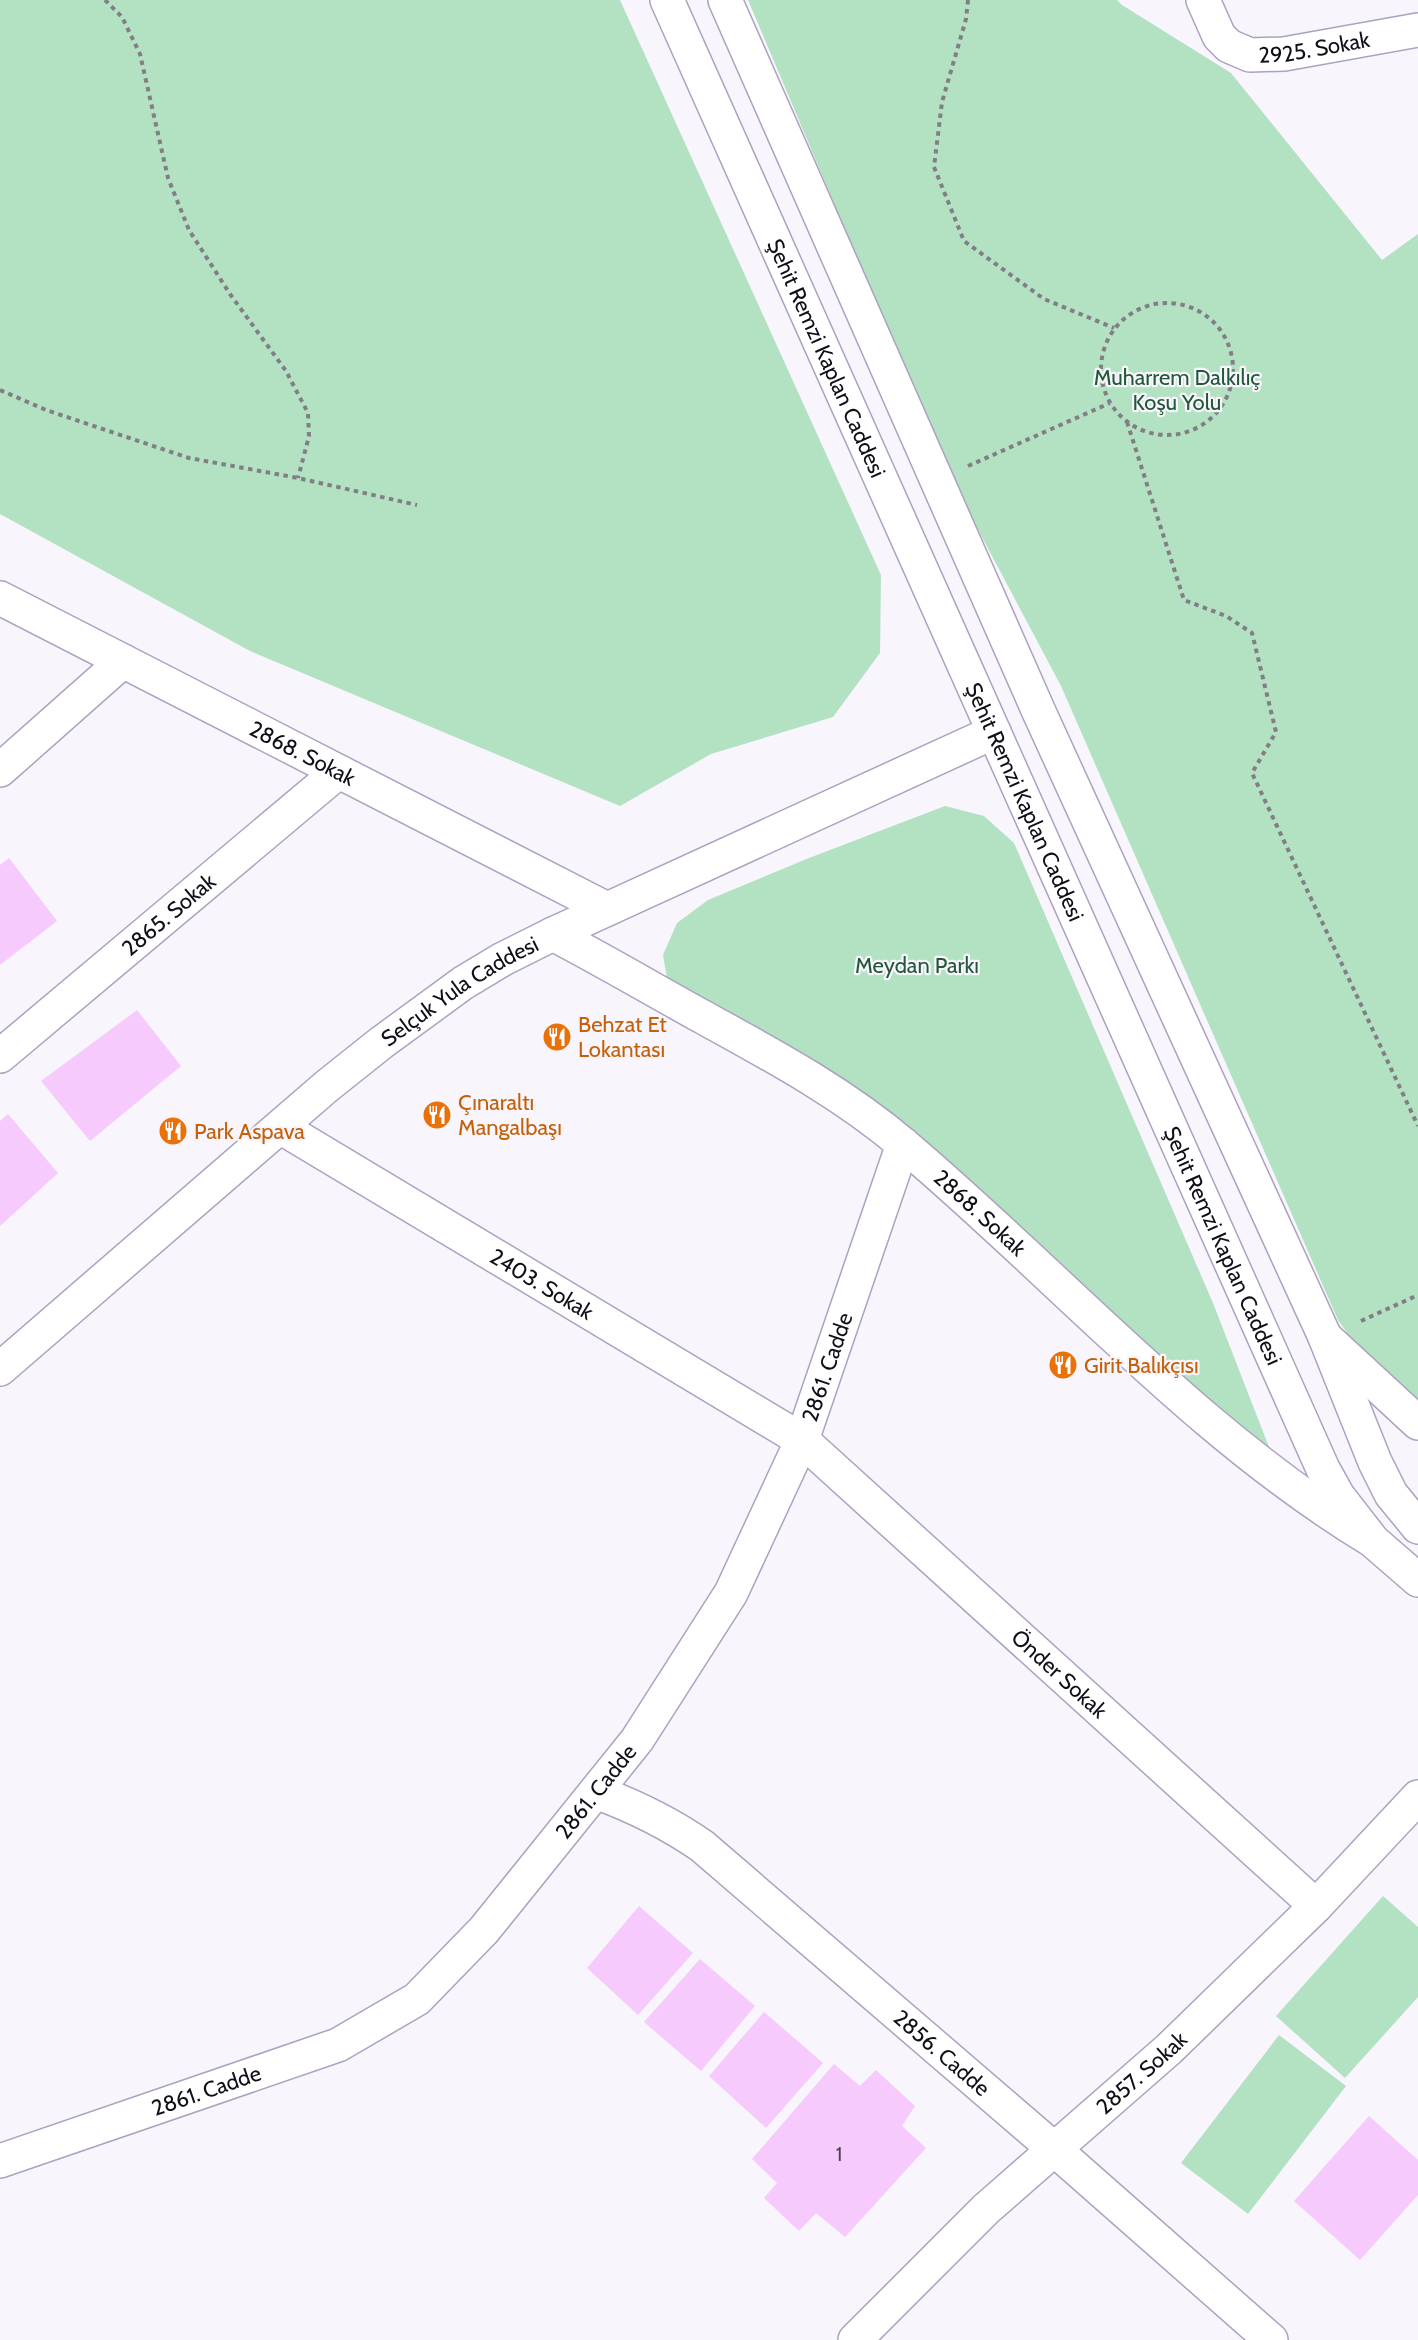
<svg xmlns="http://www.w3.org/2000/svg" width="1418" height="2340" viewBox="0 0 1418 2340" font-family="Cabin,sans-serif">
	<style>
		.green { fill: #b3e2c2 }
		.building { fill: #f6cafc }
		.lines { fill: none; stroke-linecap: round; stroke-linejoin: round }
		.minor-casing { stroke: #ada1c1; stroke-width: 36 }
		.tertiary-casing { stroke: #ada1c1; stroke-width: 36 }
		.secondary-casing { stroke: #ada1c1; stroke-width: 36 }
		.path { stroke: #827e87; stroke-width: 4; stroke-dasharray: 4.5 4.5; stroke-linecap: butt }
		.minor { stroke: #fff; stroke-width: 33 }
		.tertiary { stroke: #fff; stroke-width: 33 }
		.secondary { stroke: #fff; stroke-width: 33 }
		.labels { text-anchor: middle; stroke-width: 4.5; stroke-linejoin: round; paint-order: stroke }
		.number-label { font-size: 20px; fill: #4b3d52 }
		.street-label { font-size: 22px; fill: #120e19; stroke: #f8f5fc }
		.park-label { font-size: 22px; fill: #215838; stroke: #f8f5fc }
		.food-label { font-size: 22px; fill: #c56008; stroke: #f8f5fc; text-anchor: start }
	</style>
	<rect width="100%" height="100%" fill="#f8f5fc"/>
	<!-- green -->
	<path class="green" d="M 0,0 L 620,0 L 881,575 L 880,653 L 833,717 L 711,754 L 620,806 L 250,651 L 0,514 Z
		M 748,0 L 1117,0 L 1122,5 L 1231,73 L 1382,260 L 1418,234 L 1418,1402 L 1353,1341 L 1338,1320 L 1061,686 L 949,475 Z
		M 945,806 L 984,816 L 1014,843 L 1213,1303 L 1274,1460 L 1014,1228 L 669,990 L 663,955 L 677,923 L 708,900 L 809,858 Z
		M 1383,1896 L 1418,1927 L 1418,1997 L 1345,2078 L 1276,2016 Z
		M 1279,2035 L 1346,2086 L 1248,2214 L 1181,2163 Z"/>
	<!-- building -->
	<path class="building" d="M 9,858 L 57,921 L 0,965 L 0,865 Z
		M 137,1010 L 181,1066 L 90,1141 L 41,1081 Z
		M 8,1114 L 58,1173 L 0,1226 L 0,1121 Z
		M 639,1906 L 693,1953 L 638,2015 L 587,1968 Z
		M 700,1959 L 755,2006 L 701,2071 L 644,2022 Z
		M 764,2012 L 823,2063 L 766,2128 L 709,2076 Z
		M 834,2064 L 860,2086 L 876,2070 L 915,2106 L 902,2126 L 926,2148 L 845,2237 L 816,2213 L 799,2231 L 764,2198 L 777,2183 L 752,2159 Z
		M 1369,2116 L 1418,2160 L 1418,2195 L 1360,2260 L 1294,2201 Z"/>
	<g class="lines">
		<!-- minor casing -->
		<g class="minor-casing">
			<g id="minor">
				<path id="s1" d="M 1203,0 L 1219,36 L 1229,46 L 1250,55 L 1284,54 L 1418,30"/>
				<path id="s2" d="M 0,598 L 607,909"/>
				<path d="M 0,770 L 123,661"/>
				<path id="s3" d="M 553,934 C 603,960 652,989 701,1016 C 772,1055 843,1093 904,1145 C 1059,1276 1196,1433 1370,1539"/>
				<path id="s4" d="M 0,1056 L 338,772"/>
				<path id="s5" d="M 282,1128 L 802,1440 L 1316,1906"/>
				<path d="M 1325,1337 L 1418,1423"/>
				<path id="s6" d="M 596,1792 C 634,1806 669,1823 702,1846 L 1054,2149 L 1271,2340"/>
				<path id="s7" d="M 0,2161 L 338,2045 L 417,1999 L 484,1930 L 637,1740 L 731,1593 L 802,1440 L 903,1144"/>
				<path id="s8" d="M 855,2340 L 986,2209 L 1169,2049 L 1316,1906 L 1418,1797"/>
			</g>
		</g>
		<!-- tertiary casing -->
		<g class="tertiary-casing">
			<g id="tertiary">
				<path id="s9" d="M 0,1369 L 327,1086 L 381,1043 L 463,983 L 503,959 L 553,934 L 994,732"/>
			</g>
		</g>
		<!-- secondary casing -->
		<g class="secondary-casing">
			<g id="secondary">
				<path id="s10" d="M 667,0 L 1323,1469 L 1338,1496 L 1373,1541 L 1418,1580"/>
				<path d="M 725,0 L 1039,712 L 1325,1337 L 1375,1462 L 1391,1494 L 1418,1527"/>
			</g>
		</g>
		<!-- path -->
		<path class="path" d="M 105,0 L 122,17 L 140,54 L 168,178 L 189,230 L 230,294 L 286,371 L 308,413 L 309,436 L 298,478
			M 968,0 L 966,19 L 942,102 L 934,167 L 964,241 L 1044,299 L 1114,328
			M1101 369a66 66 0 1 1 132 0a66 66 0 1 1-132 0Z
			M 0,390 L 46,410 L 189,458 L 298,478 L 417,505
			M 1127,422 L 1184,600 L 1226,616 L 1252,633 L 1276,732 L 1252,773 L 1418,1126
			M 968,466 L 1110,403
			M 1361,1321 L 1418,1295"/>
		<!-- minor -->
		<use href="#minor" class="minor"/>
		<!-- tertiary -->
		<use href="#tertiary" class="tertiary"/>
		<!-- secondary -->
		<use href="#secondary" class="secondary"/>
	</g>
	<!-- icons -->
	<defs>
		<g id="restaurant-disc" transform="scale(1.5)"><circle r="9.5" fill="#e8710a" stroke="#f8f5fc"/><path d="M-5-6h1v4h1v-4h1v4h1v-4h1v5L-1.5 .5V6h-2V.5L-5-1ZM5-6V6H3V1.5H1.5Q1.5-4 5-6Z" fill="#fff"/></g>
	</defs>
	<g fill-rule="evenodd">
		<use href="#restaurant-disc" x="557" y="1037"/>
		<use href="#restaurant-disc" x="437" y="1115"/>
		<use href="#restaurant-disc" x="173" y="1131"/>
		<use href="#restaurant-disc" x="1063" y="1365"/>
	</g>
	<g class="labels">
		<!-- number labels -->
		<g class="number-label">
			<text x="839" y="2161">1</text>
		</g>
		<!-- street labels -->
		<g class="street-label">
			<text dy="8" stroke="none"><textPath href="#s1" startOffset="141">2925. Sokak</textPath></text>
			<text dy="8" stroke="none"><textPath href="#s10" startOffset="392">Şehit Remzi Kaplan Caddesi</textPath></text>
			<text dy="8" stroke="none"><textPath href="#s2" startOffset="340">2868. Sokak</textPath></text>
			<text dy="8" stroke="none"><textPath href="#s10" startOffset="878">Şehit Remzi Kaplan Caddesi</textPath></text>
			<text dy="8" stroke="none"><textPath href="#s4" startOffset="220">2865. Sokak</textPath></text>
			<text dy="8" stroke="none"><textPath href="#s9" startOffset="596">Selçuk Yula Caddesi</textPath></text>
			<text dy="8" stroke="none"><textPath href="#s3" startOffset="512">2868. Sokak</textPath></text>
			<text dy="8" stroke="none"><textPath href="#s10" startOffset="1364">Şehit Remzi Kaplan Caddesi</textPath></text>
			<text dy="8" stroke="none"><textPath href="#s5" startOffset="303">2403. Sokak</textPath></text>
			<text dy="8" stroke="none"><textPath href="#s7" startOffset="1209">2861. Cadde</textPath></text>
			<text dy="8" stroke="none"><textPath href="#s5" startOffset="954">Önder Sokak</textPath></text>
			<text dy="8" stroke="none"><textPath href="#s7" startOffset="723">2861. Cadde</textPath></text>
			<text dy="8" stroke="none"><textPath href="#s6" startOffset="436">2856. Cadde</textPath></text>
			<text dy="8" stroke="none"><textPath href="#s8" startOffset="392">2857. Sokak</textPath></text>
			<text dy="8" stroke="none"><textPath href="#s7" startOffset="218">2861. Cadde</textPath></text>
		</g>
		<!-- park labels -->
		<g class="park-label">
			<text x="1177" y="385">Muharrem Dalkılıç<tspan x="1177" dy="25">Koşu Yolu</tspan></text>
			<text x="917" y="973">Meydan Parkı</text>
		</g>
		<!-- food labels -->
		<g class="food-label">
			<text x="578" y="1032">Behzat Et<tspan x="578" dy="25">Lokantası</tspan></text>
			<text x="458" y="1110">Çınaraltı<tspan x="458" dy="25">Mangalbaşı</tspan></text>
			<text x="194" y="1139">Park Aspava</text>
			<text x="1084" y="1373">Girit Balıkçısı</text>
		</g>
	</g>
</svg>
